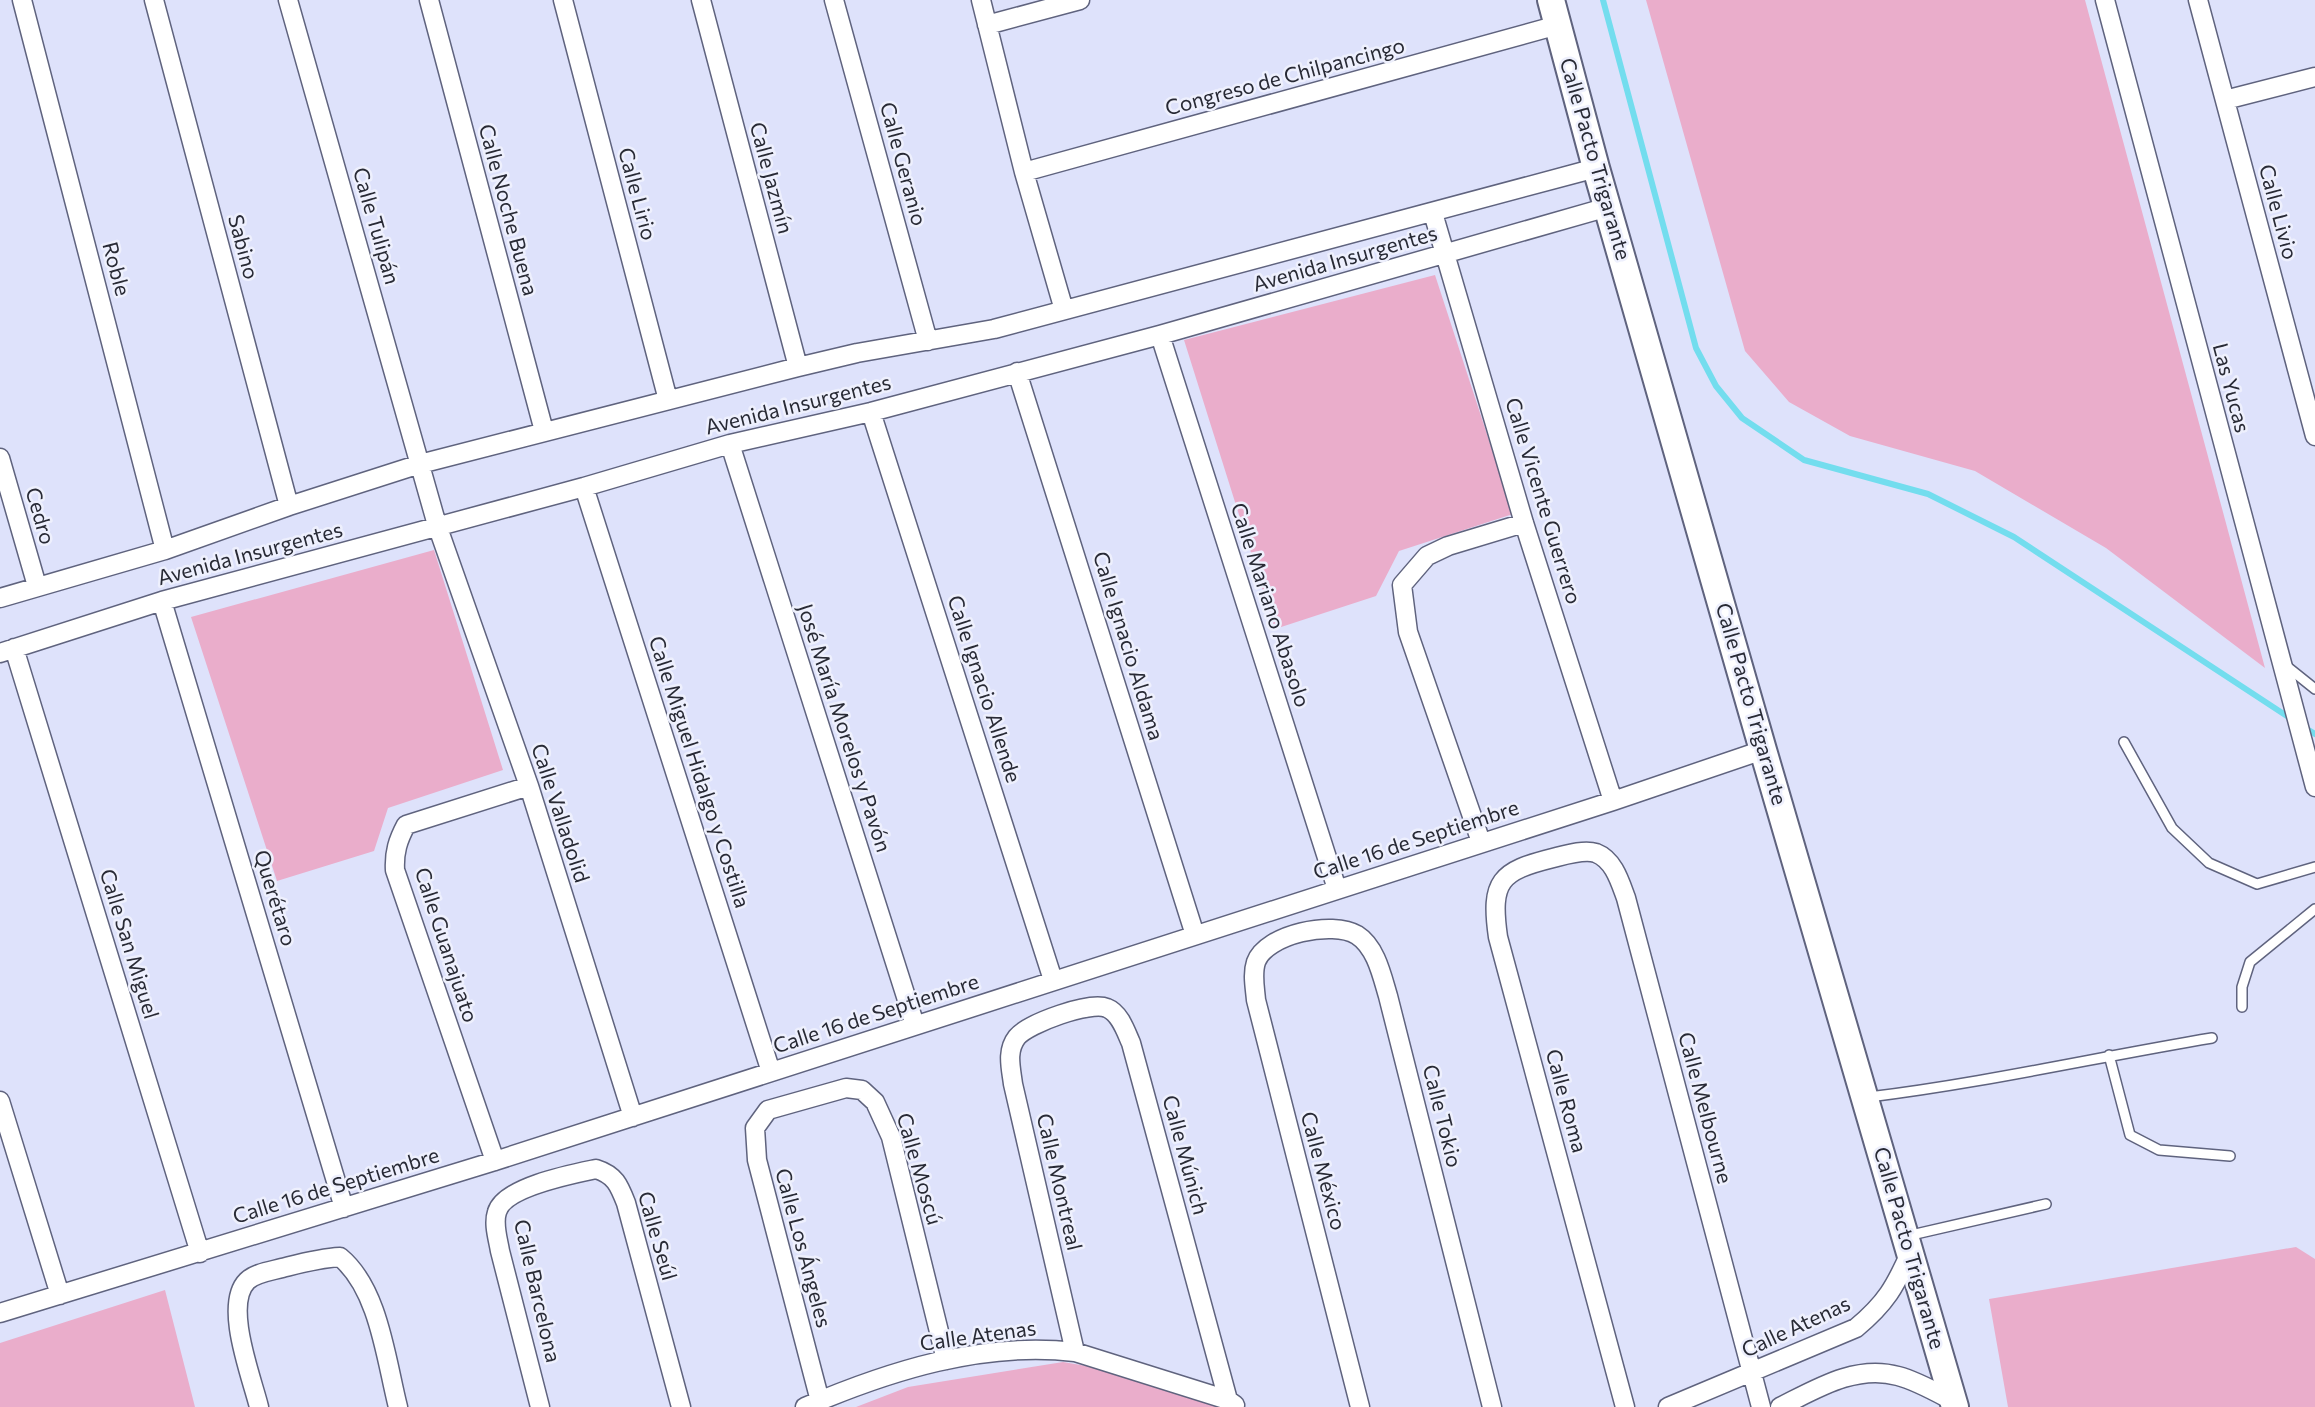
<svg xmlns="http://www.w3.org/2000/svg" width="2315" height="1407" viewBox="0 0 2315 1407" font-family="Commissioner,sans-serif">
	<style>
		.green { fill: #eaadcb }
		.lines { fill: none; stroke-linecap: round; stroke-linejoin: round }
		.stream { stroke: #73ddee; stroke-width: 6 }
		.lane-casing { stroke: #5f637e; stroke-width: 12 }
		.street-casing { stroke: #5f637e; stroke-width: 21 }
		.secondary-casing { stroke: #5f637e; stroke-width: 30 }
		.lane { stroke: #fff; stroke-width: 9 }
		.street { stroke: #fff; stroke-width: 18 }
		.secondary { stroke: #fff; stroke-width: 26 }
		.labels { text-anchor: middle; stroke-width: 5; stroke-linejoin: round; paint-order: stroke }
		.street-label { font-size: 21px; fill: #282a35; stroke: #eef0fd }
	</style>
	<rect width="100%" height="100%" fill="#dee2fb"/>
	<!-- green -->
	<path class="green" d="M 1646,0 L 2085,0 L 2265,668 L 2106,548 L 1975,471 L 1850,436 L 1789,402 L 1745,351 Z
		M 1435,275 L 1513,514 L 1399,551 L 1376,596 L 1275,629 L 1184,340 Z
		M 434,550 L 503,770 L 388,808 L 374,851 L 277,881 L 191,617 Z
		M 2296,1247 L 2315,1259 L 2315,1407 L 2008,1407 L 1989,1299 Z
		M 165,1290 L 195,1407 L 0,1407 L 0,1343 Z
		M 1063,1362 L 1151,1377 L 1231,1407 L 856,1407 L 908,1387 Z"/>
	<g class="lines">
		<!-- stream -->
		<path class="stream" d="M 1603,0 L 1696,348 L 1716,386 L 1742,418 L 1804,460 L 1928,494 L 2014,537 L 2293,720
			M 2302,726 L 2315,734"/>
		<!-- lane casing -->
		<g class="lane-casing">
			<path id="lane" d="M 2285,665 L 2315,689
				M 2124,742 L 2172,828 L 2209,863 L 2257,884 L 2315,867
				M 2242,1007 L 2242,987 L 2250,962 L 2315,909
				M 2109,1055 L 2130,1135 L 2159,1150 L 2230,1156
				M 1869,1097 C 1984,1083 2098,1057 2212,1038
				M 1907,1236 L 2046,1204"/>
		</g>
		<!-- street casing -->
		<g class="street-casing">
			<path id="street" d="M 22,0 L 165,550
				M 154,0 L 289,506
				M 288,0 L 437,525 L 529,786 L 633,1117
				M 429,0 L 544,431
				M 563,0 L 668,400
				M 701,0 L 798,367
				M 834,0 L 928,341
				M 981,0 L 1024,172 L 1064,310
				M 2105,0 L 2315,787
				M 2198,0 L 2315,436
				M 987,25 L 1080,0
				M 2225,100 L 2315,77
				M 1024,172 L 1558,25
				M 1433,213 L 1524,523 L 1613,801
				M 1160,335 L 1337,889
				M 1017,372 L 1195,935
				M 871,412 L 1053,980
				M 730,444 L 915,1025
				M 0,458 L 37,586
				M 584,487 L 771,1072
				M 0,598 L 165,550 L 289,506 L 420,464 L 798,367 L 857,353 L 994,329 L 1596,168
				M 162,601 L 344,1208
				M 14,648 L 200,1253
				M 0,653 L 162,601 L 584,487 L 730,444 L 871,412 L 1160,335 L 1608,207
				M 1481,842 L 1408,632 L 1402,585 L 1427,556 L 1448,546 L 1524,523
				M 0,1101 L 60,1295
				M 495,1161 L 395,870 C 394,852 398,840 406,825 L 529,786
				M 0,1313 L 495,1161 L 1613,801 L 1763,750
				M 1075,1352 L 1013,1084 C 1011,1068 1006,1051 1017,1037 C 1029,1023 1090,1001 1107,1008 C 1120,1013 1126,1032 1131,1043 L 1228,1400
				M 820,1401 L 757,1160 L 755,1128 L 768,1110 L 846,1088 L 862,1090 L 875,1102 L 891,1137 L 946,1360
				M 259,1407 C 252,1378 223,1305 247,1281 C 255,1273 271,1271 282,1268 C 302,1263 320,1258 340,1257 C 379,1289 386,1360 398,1407
				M 540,1407 L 500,1251 C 498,1239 493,1224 497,1212 C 504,1187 572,1174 596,1169 C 615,1175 619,1185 626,1203 L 681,1407
				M 805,1407 C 889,1371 983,1341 1075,1352 L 1228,1400 L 1235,1405
				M 1360,1407 L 1256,1000 C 1255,988 1252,974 1256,962 C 1266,934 1333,920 1357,935 C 1376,947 1382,976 1388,996 L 1492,1407
				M 1625,1407 L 1498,937 C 1490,881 1500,871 1553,858 C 1565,855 1584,849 1596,853 C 1614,860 1620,882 1626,898 L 1761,1407
				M 1668,1407 L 1856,1328 C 1886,1303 1895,1287 1911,1251
				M 1780,1407 C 1816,1389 1856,1364 1898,1376 C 1917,1381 1936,1392 1953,1401"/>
		</g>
		<!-- secondary casing -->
		<g class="secondary-casing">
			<path id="secondary" d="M 1551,0 L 1596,168 L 1763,750 L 1955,1407"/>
		</g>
		<!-- lane -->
		<use href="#lane" class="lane"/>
		<!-- street -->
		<use href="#street" class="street"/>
		<!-- secondary -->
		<use href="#secondary" class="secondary"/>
	</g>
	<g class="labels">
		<!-- street labels -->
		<g class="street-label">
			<text transform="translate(1285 77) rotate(-15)" y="7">Congreso de Chilpancingo</text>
			<text transform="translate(1595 159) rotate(74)" y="7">Calle Pacto Trigarante</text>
			<text transform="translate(903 164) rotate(75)" y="7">Calle Geranio</text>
			<text transform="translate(771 178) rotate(75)" y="7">Calle Jazmín</text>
			<text transform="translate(637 194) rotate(75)" y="7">Calle Lirio</text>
			<text transform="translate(508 210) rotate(75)" y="7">Calle Noche Buena</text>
			<text transform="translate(2278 212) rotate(75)" y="7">Calle Livio</text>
			<text transform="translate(376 226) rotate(74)" y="7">Calle Tulipán</text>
			<text transform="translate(243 247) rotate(75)" y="7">Sabino</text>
			<text transform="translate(1345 259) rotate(-16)" y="7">Avenida Insurgentes</text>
			<text transform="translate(116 269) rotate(75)" y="7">Roble</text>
			<text transform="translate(2231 388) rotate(75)" y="7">Las Yucas</text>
			<text transform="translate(798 405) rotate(-14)" y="7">Avenida Insurgentes</text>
			<text transform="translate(1543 501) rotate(73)" y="7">Calle Vicente Guerrero</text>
			<text transform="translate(40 516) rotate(74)" y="7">Cedro</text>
			<text transform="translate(250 554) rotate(-15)" y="7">Avenida Insurgentes</text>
			<text transform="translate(1270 605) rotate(72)" y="7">Calle Mariano Abasolo</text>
			<text transform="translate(1128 646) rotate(73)" y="7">Calle Ignacio Aldama</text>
			<text transform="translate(984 689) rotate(72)" y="7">Calle Ignacio Allende</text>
			<text transform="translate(1751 704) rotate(74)" y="7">Calle Pacto Trigarante</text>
			<text transform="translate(844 728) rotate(72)" y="7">José María Morelos y Pavón</text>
			<text transform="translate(699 772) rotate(72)" y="7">Calle Miguel Hidalgo y Costilla</text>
			<text transform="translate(560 813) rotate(72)" y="7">Calle Valladolid</text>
			<text transform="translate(1416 840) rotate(-18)" y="7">Calle 16 de Septiembre</text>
			<text transform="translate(275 898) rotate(73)" y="7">Querétaro</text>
			<text transform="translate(129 944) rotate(73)" y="7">Calle San Miguel</text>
			<text transform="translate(446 945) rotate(72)" y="7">Calle Guanajuato</text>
			<text transform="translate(876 1014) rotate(-18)" y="7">Calle 16 de Septiembre</text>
			<text transform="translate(1566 1101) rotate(75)" y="7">Calle Roma</text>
			<text transform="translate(1705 1108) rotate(75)" y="7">Calle Melbourne</text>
			<text transform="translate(1442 1116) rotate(76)" y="7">Calle Tokio</text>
			<text transform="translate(1185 1155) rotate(75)" y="7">Calle Múnich</text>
			<text transform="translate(919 1169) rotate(74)" y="7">Calle Moscú</text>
			<text transform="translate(1323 1171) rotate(75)" y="7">Calle México</text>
			<text transform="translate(1059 1182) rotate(77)" y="7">Calle Montreal</text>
			<text transform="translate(336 1186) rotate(-17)" y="7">Calle 16 de Septiembre</text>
			<text transform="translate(657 1236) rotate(74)" y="7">Calle Seúl</text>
			<text transform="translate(803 1248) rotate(75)" y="7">Calle Los Ángeles</text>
			<text transform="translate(1909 1248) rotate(74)" y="7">Calle Pacto Trigarante</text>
			<text transform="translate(537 1291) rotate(77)" y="7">Calle Barcelona</text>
			<text transform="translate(1796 1327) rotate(-25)" y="7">Calle Atenas</text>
			<text transform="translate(978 1336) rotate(-8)" y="7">Calle Atenas</text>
		</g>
	</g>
</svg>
